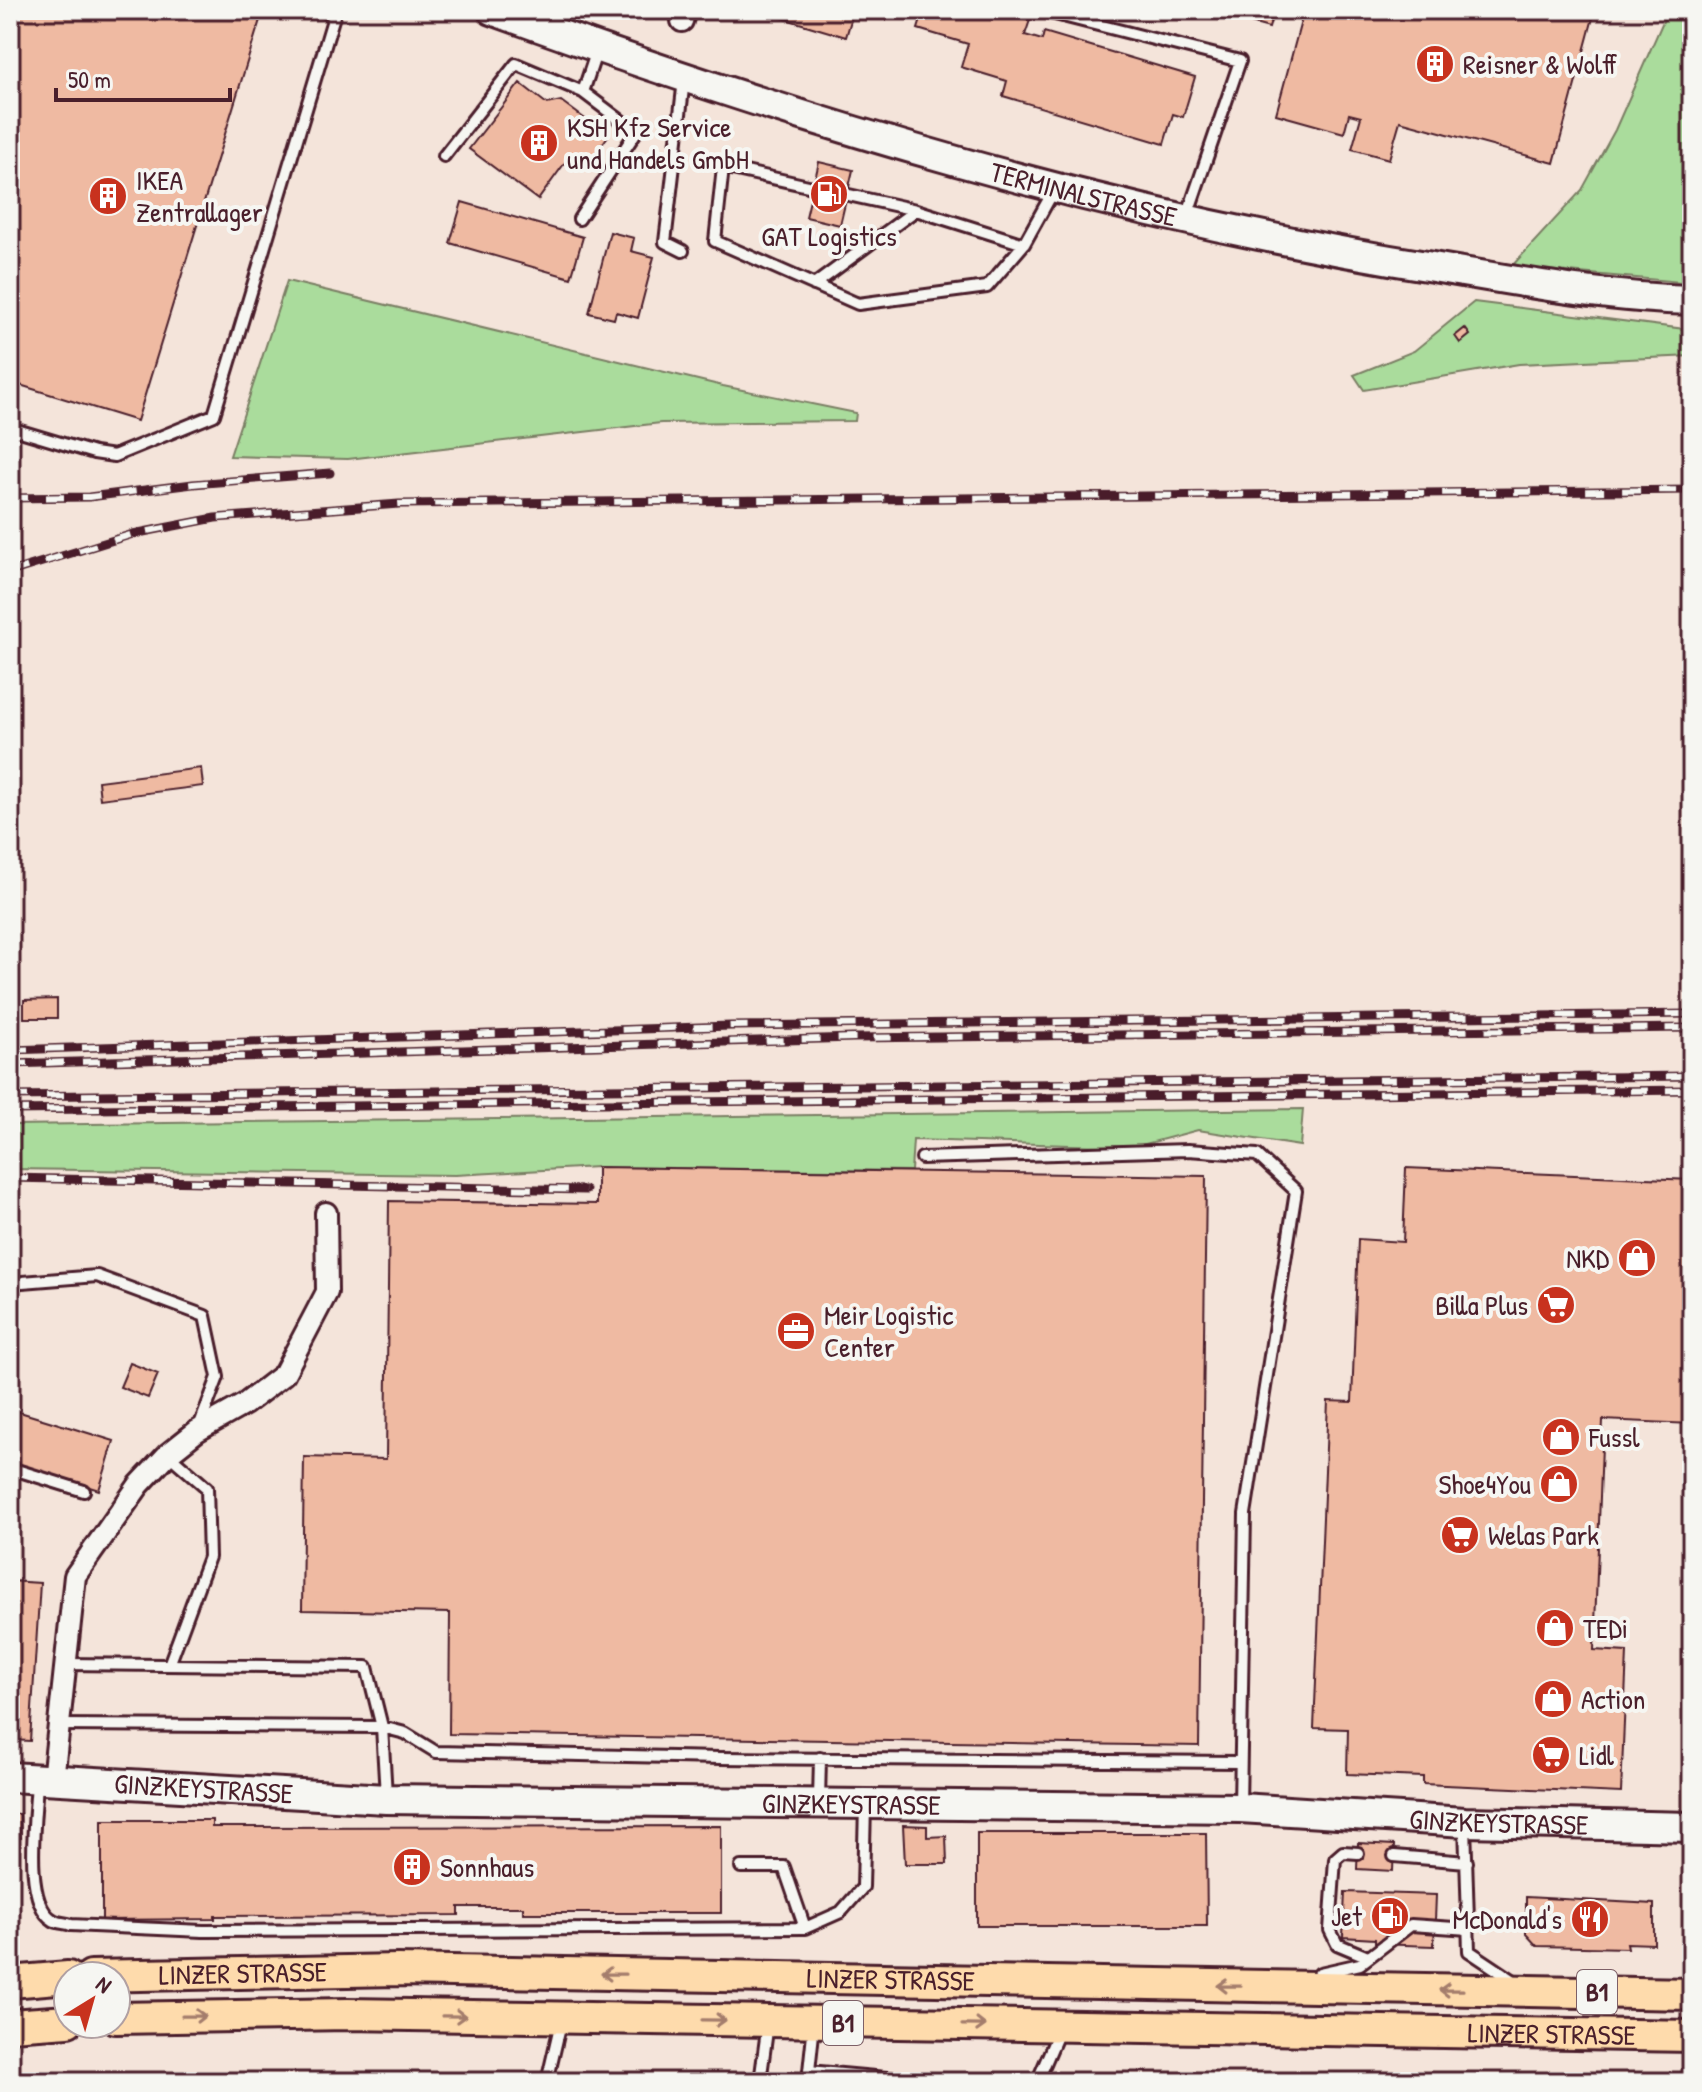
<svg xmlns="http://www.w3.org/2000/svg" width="1702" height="2092" viewBox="0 0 1702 2092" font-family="'Patrick Hand',sans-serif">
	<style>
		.green { fill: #aadc9c; stroke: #7a7e64; stroke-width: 2 }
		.building { fill: #efbaa2; stroke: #4a1f2b; stroke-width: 2 }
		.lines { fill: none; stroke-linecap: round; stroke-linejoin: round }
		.lane-casing { stroke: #4a1f2b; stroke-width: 16 }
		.street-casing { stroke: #4a1f2b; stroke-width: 26 }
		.secondary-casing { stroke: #4a1f2b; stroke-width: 34 }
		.primary-casing { stroke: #4a1f2b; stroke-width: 36 }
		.lane { stroke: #f6f6f2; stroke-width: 10 }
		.street { stroke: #f6f6f2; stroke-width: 20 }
		.secondary { stroke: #f6f6f2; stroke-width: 28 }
		.primary { stroke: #fedbac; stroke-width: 30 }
		.rail-casing { stroke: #4a1f2b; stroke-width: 9 }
		.rail { stroke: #f6f6f2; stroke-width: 6; stroke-dasharray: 18; stroke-linecap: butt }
		.oneway { stroke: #a47d6c }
		.labels { text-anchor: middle; stroke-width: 8; stroke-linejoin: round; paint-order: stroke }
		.shield { fill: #f6f6f2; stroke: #7e6067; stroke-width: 2 }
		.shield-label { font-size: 26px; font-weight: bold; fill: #4a1f2b }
		.poi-label { font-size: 28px; fill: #4a1f2b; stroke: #f6f6f2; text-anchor: start }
		.street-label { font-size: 28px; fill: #4a1f2b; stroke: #f6f6f2 }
	</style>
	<rect width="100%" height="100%" fill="#f4e4da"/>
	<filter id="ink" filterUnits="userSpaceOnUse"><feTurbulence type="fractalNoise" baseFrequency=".0125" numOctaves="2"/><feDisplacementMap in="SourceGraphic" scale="16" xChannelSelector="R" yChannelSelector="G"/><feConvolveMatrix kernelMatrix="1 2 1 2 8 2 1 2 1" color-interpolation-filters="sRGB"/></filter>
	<g filter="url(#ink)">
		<!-- green -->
		<path class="green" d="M 1668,10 L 1692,10 L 1692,283 L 1511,267 L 1582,190 L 1615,130 Z
			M 287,281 L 723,386 L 856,413 L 855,421 L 661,423 L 348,459 L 230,456 Z
			M 1474,302 L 1692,330 L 1692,356 L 1519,364 L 1364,390 L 1354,375 L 1414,351 Z
			M 1303,1109 L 1300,1146 L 1198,1130 L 1134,1147 L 913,1140 L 911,1171 L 597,1167 L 455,1175 L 10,1169 L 10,1125 Z"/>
		<!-- building -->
		<path class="building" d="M 10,10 L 263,10 L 137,421 L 10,382 Z
			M 781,10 L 854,10 L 846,37 L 779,17 Z
			M 924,10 L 997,10 L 1030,20 L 1025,35 L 1042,40 L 1044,32 L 1195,77 L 1183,117 L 1173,114 L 1164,144 L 1003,96 L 1007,81 L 961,67 L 968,44 L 918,29 Z
			M 1219,10 L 1274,10 L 1269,28 L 1218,14 Z
			M 1304,10 L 1383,10 L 1391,12 L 1392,10 L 1580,10 L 1594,14 L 1554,163 L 1400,121 L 1389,159 L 1352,149 L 1361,117 L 1349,114 L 1344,133 L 1276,114 Z
			M 520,83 L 547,104 L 561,101 L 608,136 L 586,167 L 569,157 L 538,200 L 469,149 Z
			M 819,162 L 853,170 L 840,225 L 806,217 Z
			M 462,202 L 583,237 L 571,278 L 450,243 Z
			M 610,232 L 634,238 L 631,251 L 654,257 L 638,318 L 616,312 L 614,319 L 589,313 Z
			M 1465,328 L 1470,335 L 1460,343 L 1455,336 Z
			M 201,768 L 203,786 L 100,799 L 98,781 Z
			M 57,999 L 57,1018 L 24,1018 L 24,1000 Z
			M 597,1167 L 1206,1176 L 1199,1746 L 449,1734 L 450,1613 L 302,1610 L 304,1457 L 386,1459 L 389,1201 L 597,1204 Z
			M 1406,1168 L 1692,1180 L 1692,1424 L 1603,1420 L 1594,1650 L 1627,1652 L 1621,1793 L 1423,1784 L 1423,1777 L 1347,1774 L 1348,1729 L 1314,1728 L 1328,1401 L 1352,1402 L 1358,1239 L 1403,1242 Z
			M 130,1363 L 158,1374 L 148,1398 L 120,1387 Z
			M 10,1409 L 114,1441 L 99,1490 L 10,1462 Z
			M 10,1581 L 40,1583 L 30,1741 L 10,1740 Z
			M 10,1814 L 20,1814 L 21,1838 L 10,1838 Z
			M 102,1820 L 212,1820 L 212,1827 L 721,1826 L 721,1913 L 523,1913 L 523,1907 L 459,1907 L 459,1915 L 215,1916 L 215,1919 L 102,1920 Z
			M 903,1825 L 927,1826 L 927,1837 L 946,1836 L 947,1864 L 905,1864 Z
			M 977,1833 L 1206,1833 L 1207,1926 L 977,1926 Z
			M 1358,1843 L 1394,1845 L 1393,1871 L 1357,1869 Z
			M 1345,1892 L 1436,1895 L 1434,1946 L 1375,1944 L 1375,1939 L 1343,1937 Z
			M 1526,1897 L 1654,1904 L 1654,1944 L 1627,1943 L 1628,1948 L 1537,1946 L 1526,1934 Z
			M 626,2074 L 655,2078 L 655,2082 L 625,2082 Z
			M 1335,2074 L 1372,2076 L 1372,2082 L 1335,2082 Z"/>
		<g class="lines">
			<!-- lane casing -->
			<g class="lane-casing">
				<path id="lane" d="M 1039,10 L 1240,61 L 1187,216
					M 444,156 L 516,64 L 583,92 L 597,50
					M 579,219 L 636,132 L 583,92
					M 1024,244 L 916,210 L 723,167 L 715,241 L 858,304 L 987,287 L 1024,244 L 1054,190
					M 683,251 L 665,242 L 684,80
					M 814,285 L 916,210
					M 10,428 L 94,453 L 114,456 L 214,415 L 334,16 L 321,10
					M 922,1158 L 1188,1150 L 1257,1155 L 1296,1191 L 1245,1514 L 1240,1806
					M 10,1283 L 97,1276 L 205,1316 L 218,1377 L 199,1427
					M 168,1454 L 207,1488 L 209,1557 L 169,1665
					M 10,1468 L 84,1491
					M 64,1664 L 367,1667 L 382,1727 L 386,1796
					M 57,1725 L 382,1727 L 405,1733 L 436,1752 L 720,1758 L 1240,1762
					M 37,1781 C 36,1813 22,1902 53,1920 C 57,1923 66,1923 71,1925 L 203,1931 L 805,1928 L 841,1912 L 863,1887 L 865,1806
					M 819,1800 L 820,1758
					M 1465,1825 L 1469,1951 L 1517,1983
					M 1358,1853 L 1343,1852 L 1335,1859 L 1330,1930 L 1337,1944 L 1368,1957
					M 1394,1856 L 1467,1862
					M 741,1867 L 784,1867 L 805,1928
					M 1315,1979 L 1320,1973 L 1360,1964 L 1411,1925 L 1469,1929
					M 814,2024 L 809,2071 L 930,2082
					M 547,2082 L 561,2022
					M 760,2082 L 768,2023
					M 1037,2082 L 1060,2029"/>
			</g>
			<!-- street casing -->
			<g class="street-casing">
				<path id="street" d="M 682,21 L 685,10
					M 53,1780 L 75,1576 L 139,1485 L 168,1454 L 197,1431 L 245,1404 L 284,1374 L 327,1292 L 326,1213"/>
			</g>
			<!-- secondary casing -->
			<g class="secondary-casing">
				<g id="secondary">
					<path id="s1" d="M 492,10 C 798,121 1111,216 1433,267 C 1518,281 1605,298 1692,300"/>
					<path id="s2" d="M 10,1777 L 386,1799 L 1240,1808 L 1465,1822 L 1692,1827"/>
				</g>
			</g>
			<!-- primary casing -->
			<g class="primary-casing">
				<g id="primary">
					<path id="s3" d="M 91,1976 L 398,1970 L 1692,1994"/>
					<path d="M 10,1982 L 68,1977"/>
					<path id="s4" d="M 116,2018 L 348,2014 L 1692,2036"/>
					<path d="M 10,2025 L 68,2021"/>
				</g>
			</g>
			<!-- lane -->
			<use href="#lane" class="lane"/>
			<!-- street -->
			<use href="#street" class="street"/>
			<!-- secondary -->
			<use href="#secondary" class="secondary"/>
			<!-- primary -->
			<use href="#primary" class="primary"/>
			<!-- rail casing -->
			<g class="rail-casing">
				<path id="rail" d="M 10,413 L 14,414
					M 10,498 L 89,497 L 193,484 L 330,473
					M 10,572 L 133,534 L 215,518 L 399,504 L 1692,490
					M 10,1050 L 731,1026 L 1692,1014
					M 10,1064 L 854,1038 L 1692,1028
					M 10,1096 L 1692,1076
					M 10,1110 L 1692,1090
					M 10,1178 L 586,1190"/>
			</g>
			<!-- rail -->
			<use href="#rail" class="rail"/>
		</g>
		<!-- one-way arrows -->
		<defs><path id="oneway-shaft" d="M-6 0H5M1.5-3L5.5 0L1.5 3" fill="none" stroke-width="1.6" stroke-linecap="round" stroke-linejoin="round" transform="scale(2)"/></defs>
		<g class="oneway">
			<use href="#oneway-shaft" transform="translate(613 1974) rotate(-179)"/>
			<use href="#oneway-shaft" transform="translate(1229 1986) rotate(-179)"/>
			<use href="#oneway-shaft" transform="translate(1451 1990) rotate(-179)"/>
			<use href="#oneway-shaft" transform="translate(194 2016) rotate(-1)"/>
			<use href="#oneway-shaft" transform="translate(454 2016) rotate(1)"/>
			<use href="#oneway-shaft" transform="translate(714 2020) rotate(1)"/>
			<use href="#oneway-shaft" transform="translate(974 2025) rotate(1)"/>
		</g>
	</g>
	<!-- icons -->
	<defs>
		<g id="building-disc" transform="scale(2)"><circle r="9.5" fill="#c8321e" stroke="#f6f6f2"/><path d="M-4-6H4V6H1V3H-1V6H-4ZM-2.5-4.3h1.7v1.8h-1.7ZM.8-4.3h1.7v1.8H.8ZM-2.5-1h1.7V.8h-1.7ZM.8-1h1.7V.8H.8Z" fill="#fff"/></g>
		<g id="fuel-disc" transform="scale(2)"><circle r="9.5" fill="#c8321e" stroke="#f6f6f2"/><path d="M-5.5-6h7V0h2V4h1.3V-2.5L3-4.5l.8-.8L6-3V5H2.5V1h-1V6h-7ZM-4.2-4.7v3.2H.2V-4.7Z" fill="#fff"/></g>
		<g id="shop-disc" transform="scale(2)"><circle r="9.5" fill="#c8321e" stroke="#f6f6f2"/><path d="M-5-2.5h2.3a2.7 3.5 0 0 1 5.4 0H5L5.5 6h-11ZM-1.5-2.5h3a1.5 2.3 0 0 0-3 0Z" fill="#fff"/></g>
		<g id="supermarket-disc" transform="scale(2)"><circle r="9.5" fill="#c8321e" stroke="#f6f6f2"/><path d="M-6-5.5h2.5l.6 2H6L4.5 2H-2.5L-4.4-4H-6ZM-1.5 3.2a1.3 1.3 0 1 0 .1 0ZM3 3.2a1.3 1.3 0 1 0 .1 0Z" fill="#fff"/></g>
		<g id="office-disc" transform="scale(2)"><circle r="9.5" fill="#c8321e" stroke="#f6f6f2"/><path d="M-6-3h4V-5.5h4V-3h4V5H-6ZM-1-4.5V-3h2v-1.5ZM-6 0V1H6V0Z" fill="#fff"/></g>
		<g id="restaurant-disc" transform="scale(2)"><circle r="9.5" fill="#c8321e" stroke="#f6f6f2"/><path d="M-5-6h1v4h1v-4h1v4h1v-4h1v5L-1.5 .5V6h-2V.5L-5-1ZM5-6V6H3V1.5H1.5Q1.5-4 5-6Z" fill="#fff"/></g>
	</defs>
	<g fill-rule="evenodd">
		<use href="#building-disc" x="1435" y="64"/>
		<use href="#building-disc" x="539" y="143"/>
		<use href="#fuel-disc" x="829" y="194"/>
		<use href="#building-disc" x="108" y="196"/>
		<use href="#shop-disc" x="1637" y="1258"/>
		<use href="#supermarket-disc" x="1556" y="1305"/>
		<use href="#office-disc" x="796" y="1331"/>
		<use href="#shop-disc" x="1561" y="1437"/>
		<use href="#shop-disc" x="1559" y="1484"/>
		<use href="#supermarket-disc" x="1460" y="1535"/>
		<use href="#shop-disc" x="1555" y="1628"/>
		<use href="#shop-disc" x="1553" y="1699"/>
		<use href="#supermarket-disc" x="1551" y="1755"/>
		<use href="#building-disc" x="412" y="1867"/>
		<use href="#fuel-disc" x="1390" y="1916"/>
		<use href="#restaurant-disc" x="1590" y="1919"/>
	</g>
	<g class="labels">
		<!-- shield labels -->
		<g class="shield">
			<rect x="1577" y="1970" width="40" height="44" rx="6"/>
			<rect x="823" y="2001" width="40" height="44" rx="6"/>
		</g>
		<g class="shield-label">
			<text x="1597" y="2001">B1</text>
			<text x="843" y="2032">B1</text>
		</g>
		<!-- poi labels -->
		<g class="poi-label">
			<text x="1463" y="74">Reisner &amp; Wolff</text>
			<text x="567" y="137">KSH Kfz Service<tspan x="567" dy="32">und Handels GmbH</tspan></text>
			<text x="136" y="190">IKEA<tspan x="136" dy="32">Zentrallager</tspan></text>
			<text x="829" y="246" text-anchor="middle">GAT Logistics</text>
			<text x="1609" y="1268" text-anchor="end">NKD</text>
			<text x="1528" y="1315" text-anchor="end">Billa Plus</text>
			<text x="824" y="1325">Meir Logistic<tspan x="824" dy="32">Center</tspan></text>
			<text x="1589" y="1447">Fussl</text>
			<text x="1531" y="1494" text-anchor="end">Shoe4You</text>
			<text x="1488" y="1545">Welas Park</text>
			<text x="1583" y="1638">TEDi</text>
			<text x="1581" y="1709">Action</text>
			<text x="1579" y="1765">Lidl</text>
			<text x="440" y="1877">Sonnhaus</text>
			<text x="1362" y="1926" text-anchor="end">Jet</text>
			<text x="1562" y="1929" text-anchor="end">McDonald's</text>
		</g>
		<!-- street labels -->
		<g class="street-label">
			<text dy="10" stroke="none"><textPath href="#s1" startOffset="620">TERMINALSTRASSE</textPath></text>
			<text dy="10" stroke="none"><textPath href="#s2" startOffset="194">GINZKEYSTRASSE</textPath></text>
			<text dy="10" stroke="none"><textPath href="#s2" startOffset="842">GINZKEYSTRASSE</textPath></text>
			<text dy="10" stroke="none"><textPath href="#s2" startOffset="1490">GINZKEYSTRASSE</textPath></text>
			<text dy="10" stroke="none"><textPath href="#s3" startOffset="152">LINZER STRASSE</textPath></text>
			<text dy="10" stroke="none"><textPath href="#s3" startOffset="800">LINZER STRASSE</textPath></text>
			<text dy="10" stroke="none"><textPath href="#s4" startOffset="1436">LINZER STRASSE</textPath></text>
		</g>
	</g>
	<!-- margin -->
	<rect width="1702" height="2092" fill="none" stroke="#f6f6f2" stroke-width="40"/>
	<rect x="20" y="20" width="1662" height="2052" fill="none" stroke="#4a1f2b" stroke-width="3" filter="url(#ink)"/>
	<!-- north arrow -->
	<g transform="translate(92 2000) rotate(37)"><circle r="38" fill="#f6f6f2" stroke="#b1a0a2" stroke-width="2"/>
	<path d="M0-6L14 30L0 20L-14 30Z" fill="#c8321e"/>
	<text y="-12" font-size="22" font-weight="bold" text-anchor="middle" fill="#4a1f2b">N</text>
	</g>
	<!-- scale -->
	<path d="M56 88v12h174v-12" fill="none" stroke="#4a1f2b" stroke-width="4"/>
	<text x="68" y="88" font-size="24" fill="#4a1f2b" stroke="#f6f6f2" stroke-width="6" paint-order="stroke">50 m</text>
</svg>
